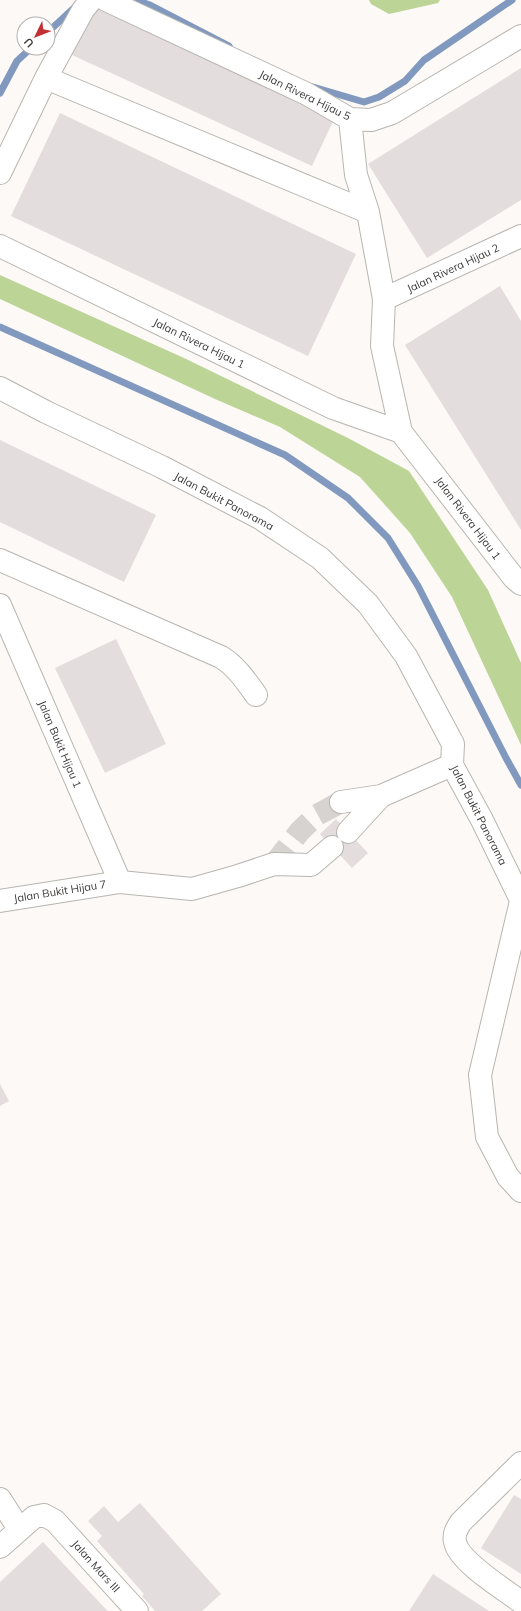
<svg xmlns="http://www.w3.org/2000/svg" width="521" height="1611" viewBox="0 0 521 1611" font-family="Mulish,sans-serif">
	<style>
		.green { fill: #bdd497 }
		.lines { fill: none; stroke-linecap: round; stroke-linejoin: round }
		.stream { stroke: #8299bf; stroke-width: 7 }
		.building { fill: #e3dedd }
		.street-tunnel { stroke: #d6d3d0; stroke-width: 22; stroke-dasharray: 22 11; stroke-linecap: butt }
		.street-casing { stroke: #b8b5b1; stroke-width: 24 }
		.street { stroke: #fff; stroke-width: 22 }
		.labels { text-anchor: middle; stroke-width: 3; stroke-linejoin: round; paint-order: stroke }
		.street-label { font-size: 11px; fill: #3c3a39; stroke: #fff }
	</style>
	<rect width="100%" height="100%" fill="#fcf9f6"/>
	<!-- green -->
	<path class="green" d="M 369,0 L 440,0 L 438,3 L 389,14 L 371,4 Z
		M 0,275 L 184,358 L 348,438 L 409,471 L 488,590 L 521,663 L 521,745 L 452,597 L 410,533 L 360,477 L 280,427 L 215,399 L 0,299 Z"/>
	<g class="lines">
		<!-- stream -->
		<path class="stream" d="M 135,0 L 150,5 L 229,46
			M 48,32 L 75,7
			M 313,87 L 364,102 L 379,97 L 405,81 L 424,60 L 512,0
			M 0,93 L 17,61 L 31,48
			M 0,327 L 285,455 L 348,498 L 388,538 L 418,586 L 506,758 L 521,785"/>
	</g>
	<!-- building -->
	<path class="building" d="M 94,2 L 336,115 L 312,166 L 70,54 Z
		M 521,68 L 521,200 L 427,258 L 368,164 Z
		M 60,113 L 356,254 L 308,356 L 11,216 Z
		M 500,286 L 521,321 L 521,530 L 405,345 Z
		M 0,440 L 156,515 L 124,582 L 0,522 Z
		M 116,639 L 166,744 L 105,773 L 55,668 Z
		M 336,819 L 368,853 L 352,868 L 320,834 Z
		M 0,1084 L 9,1101 L 0,1106 Z
		M 514,1495 L 521,1499 L 521,1574 L 481,1548 Z
		M 140,1503 L 221,1594 L 202,1611 L 155,1611 L 142,1596 L 144,1594 L 97,1541 L 102,1536 L 88,1521 L 104,1506 L 118,1522 Z
		M 43,1542 L 102,1605 L 108,1611 L 0,1611 L 0,1582 Z
		M 433,1574 L 463,1594 L 489,1611 L 409,1611 Z"/>
	<g class="lines">
		<!-- street-tunnel -->
		<path class="street-tunnel" d="M 274,864 L 300,831 L 317,815 L 341,802"/>
		<!-- street casing -->
		<g class="street-casing">
			<path id="street" d="M 106,0 L 307,94 L 350,119 L 371,120 L 392,113 L 521,36
				M 46,78 L 368,212
				M 350,119 L 356,175 L 368,212 L 384,299 L 382,346 L 401,432
				M 0,173 L 46,78 L 83,10 L 91,0
				M 0,246 L 333,408 L 401,432 L 514,578 L 521,584
				M 384,299 L 521,236
				M 0,388 L 46,412 L 162,467 L 260,518 L 320,558 L 368,604 L 406,656 L 453,744 L 452,765 L 482,820 L 521,900
				M 0,560 L 221,657 C 236,666 246,681 256,695
				M 0,605 L 120,882
				M 341,802 L 381,796 L 452,765
				M 348,832 L 381,796
				M 0,901 L 120,882 L 192,889 L 238,876 L 274,864 L 311,865 L 332,847
				M 521,901 L 480,1075 L 487,1137 L 508,1177 L 521,1191
				M 521,1463 L 461,1522 C 457,1528 453,1534 455,1542 C 459,1562 504,1589 521,1602
				M 0,1499 L 19,1529
				M 0,1547 L 34,1517 L 44,1515 L 55,1521 L 137,1611"/>
		</g>
		<!-- street -->
		<use href="#street" class="street"/>
	</g>
	<g class="labels">
		<!-- street labels -->
		<g class="street-label">
			<text transform="translate(305 95) rotate(26)" y="4">Jalan Rivera Hijau 5</text>
			<text transform="translate(453 268) rotate(-25)" y="4">Jalan Rivera Hijau 2</text>
			<text transform="translate(199 343) rotate(26)" y="4">Jalan Rivera Hijau 1</text>
			<text transform="translate(224 501) rotate(28)" y="4">Jalan Bukit Panorama</text>
			<text transform="translate(468 518) rotate(53)" y="4">Jalan Rivera Hijau 1</text>
			<text transform="translate(60 744) rotate(67)" y="4">Jalan Bukit Hijau 1</text>
			<text transform="translate(479 815) rotate(63)" y="4">Jalan Bukit Panorama</text>
			<text transform="translate(60 891) rotate(-9)" y="4">Jalan Bukit Hijau 7</text>
			<text transform="translate(96 1566) rotate(48)" y="4">Jalan Mars III</text>
		</g>
	</g>
	<!-- north arrow -->
	<g transform="translate(36 36) rotate(227)"><circle r="19" fill="#ffffff" stroke="#b1b0b0"/>
	<path d="M0-3L7 15L0 10L-7 15Z" fill="#c13134"/>
	<text y="-6" font-size="11" font-weight="bold" text-anchor="middle" fill="#3c3a39">U</text>
	</g>
</svg>
